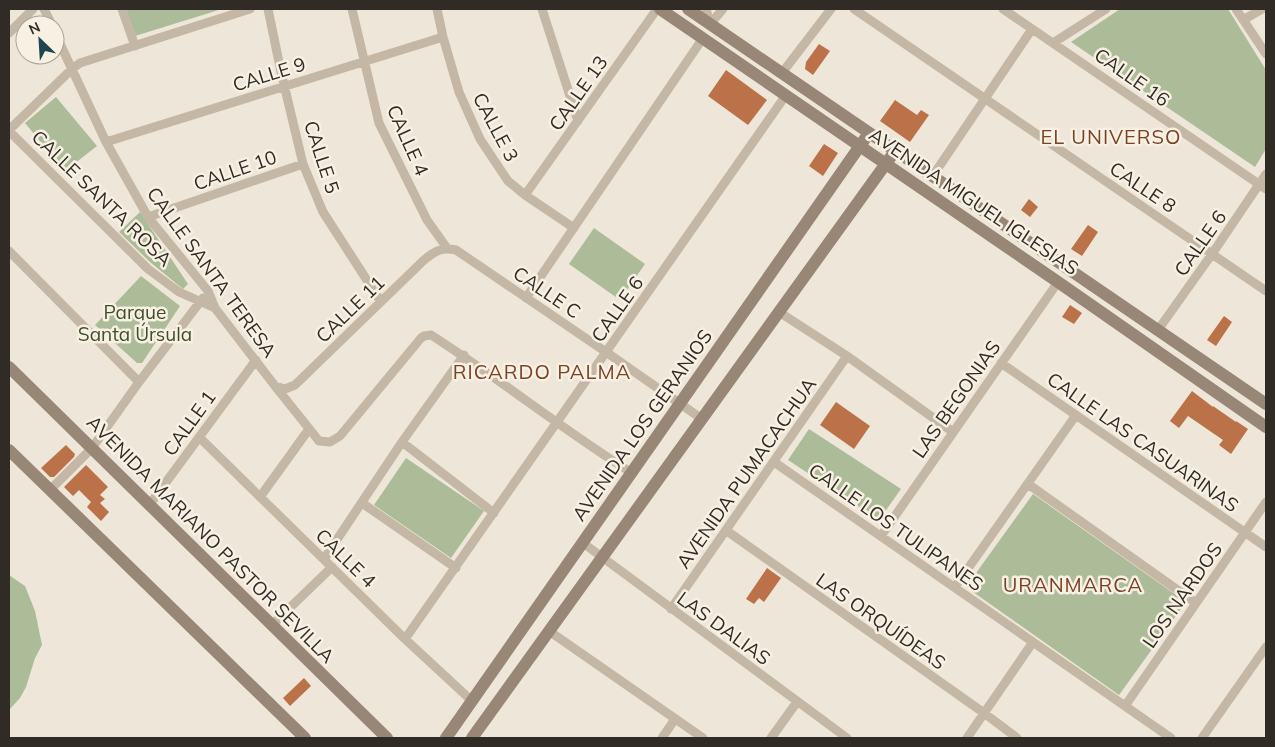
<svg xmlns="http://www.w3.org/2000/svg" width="1275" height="747" viewBox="0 0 1275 747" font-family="Mulish,sans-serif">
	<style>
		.green { fill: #acbc99 }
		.building { fill: #bc7248 }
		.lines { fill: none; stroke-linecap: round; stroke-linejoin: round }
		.street { stroke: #c5b7a5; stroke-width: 9 }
		.secondary { stroke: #988777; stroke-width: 12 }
		.labels { text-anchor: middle; stroke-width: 5; stroke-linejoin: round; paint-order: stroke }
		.street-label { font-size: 19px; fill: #312b26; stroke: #f7f0e3 }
		.park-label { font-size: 19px; fill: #3d4e2b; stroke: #f7f0e3 }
		.neighbourhood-label { font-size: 20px; letter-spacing: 1px; fill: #7a4325; stroke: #f7f0e3 }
	</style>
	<rect width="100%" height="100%" fill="#eee6d8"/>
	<!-- green -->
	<path class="green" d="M 126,9 L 222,9 L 135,36 Z
		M 1120,9 L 1228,9 L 1266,70 L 1266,149 L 1255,167 L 1071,42 Z
		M 56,97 L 97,146 L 65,171 L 25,123 Z
		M 140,212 L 188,284 L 183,289 L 150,262 L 119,232 Z
		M 594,228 L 645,264 L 620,300 L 569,264 Z
		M 141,276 L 180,306 L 142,363 L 137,363 L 95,325 Z
		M 809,429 L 901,489 L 879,520 L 788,460 Z
		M 406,458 L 484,511 L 451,558 L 374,505 Z
		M 1033,494 L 1186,602 L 1119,695 L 966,587 Z
		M 9,575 L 25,586 L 35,611 L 42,645 L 35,658 L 26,687 L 20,698 L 9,710 Z"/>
	<!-- building -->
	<path class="building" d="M 819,44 L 830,51 L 813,75 L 805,69 L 806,62 Z
		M 726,70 L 767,100 L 748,125 L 708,96 Z
		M 895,100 L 917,115 L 921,110 L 929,115 L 910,142 L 880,121 Z
		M 824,144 L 838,153 L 823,176 L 809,166 Z
		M 1029,199 L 1038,207 L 1030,217 L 1021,210 Z
		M 1088,225 L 1098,232 L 1082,256 L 1071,249 Z
		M 1070,305 L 1082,313 L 1074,324 L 1062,317 Z
		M 1224,316 L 1232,322 L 1216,346 L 1207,340 Z
		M 1192,391 L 1213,407 L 1213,406 L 1236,422 L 1236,421 L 1248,429 L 1231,454 L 1219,445 L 1223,440 L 1188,416 L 1179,428 L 1170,421 Z
		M 836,402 L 870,426 L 854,449 L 820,425 Z
		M 66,445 L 75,454 L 74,457 L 54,477 L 50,477 L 41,468 Z
		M 86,465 L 108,487 L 100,495 L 105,499 L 100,503 L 109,512 L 101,521 L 87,507 L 91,502 L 79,490 L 73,496 L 64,487 Z
		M 767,568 L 781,578 L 764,602 L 759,598 L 754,604 L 746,599 Z
		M 304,678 L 311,686 L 290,706 L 283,698 Z"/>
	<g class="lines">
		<!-- street -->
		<path class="street" d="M 44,9 L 52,25
			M 122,9 L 135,46
			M 268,9 L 281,72 L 303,164 L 323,212 L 381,302
			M 352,9 L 379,123 L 427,220 L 447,248
			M 437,9 L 443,37 L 459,92 L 480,139 L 508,181 L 525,195 L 574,228
			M 542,9 L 578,121
			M 706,9 L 710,24
			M 854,9 L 1266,291
			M 1003,9 L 1266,189
			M 1236,9 L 1266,54
			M 1243,20 L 1262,9
			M 710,24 L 723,9
			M 9,33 L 33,9
			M 55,33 L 106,142 L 148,217 L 208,291 L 215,308 L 275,386 L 319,441 L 330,442 L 340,436 L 421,338 L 424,336 L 431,335 C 500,379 563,430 632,473
			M 1053,43 L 1106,9
			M 782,73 L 831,9
			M 9,130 L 72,69 L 80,63 L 250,9
			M 9,131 L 148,269 L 179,292 L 215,308
			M 106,142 L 443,37
			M 932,177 L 1032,29
			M 525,195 L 657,9
			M 148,217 L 303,164
			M 9,251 L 139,382
			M 526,298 L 703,38
			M 779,312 L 847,356 L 953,432
			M 1158,330 L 1212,254 L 1266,174
			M 1001,363 L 1266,547
			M 275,386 L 285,389 L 295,385 L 424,260 C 435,251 441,247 456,250 L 606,352 L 702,419
			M 199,437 L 405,639 L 472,701
			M 402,442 L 494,513
			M 774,462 L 1171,738
			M 1028,484 L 1196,603
			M 50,490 L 92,448 L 139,382 L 203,298
			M 260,497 L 309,429
			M 362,503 L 456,568
			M 150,504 L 256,360
			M 727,531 L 984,713 L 1017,738
			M 881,536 L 1058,282
			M 583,543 L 847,738
			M 324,559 L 402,442 L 464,355
			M 955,587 L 1076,415
			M 671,609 L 847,356
			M 271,626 L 332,567
			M 549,631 L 703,738
			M 405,639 L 786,95
			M 1125,706 L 1266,502
			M 662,738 L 675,719
			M 771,738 L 797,702
			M 967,738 L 1033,642
			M 1202,738 L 1266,647"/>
		<!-- secondary -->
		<path class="secondary" d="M 660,9 L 1058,282 L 1266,427
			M 688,9 L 1266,404
			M 9,367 L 387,738
			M 9,450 L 305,738
			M 446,738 L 869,133
			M 472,738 L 895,151"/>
	</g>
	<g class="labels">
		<!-- street labels -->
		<g class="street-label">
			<text transform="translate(269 74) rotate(-17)" y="7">CALLE 9</text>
			<text transform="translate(1132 77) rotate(35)" y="7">CALLE 16</text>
			<text transform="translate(578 93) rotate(-55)" y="7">CALLE 13</text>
			<text transform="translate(496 127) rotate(62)" y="7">CALLE 3</text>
			<text transform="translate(408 140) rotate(66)" y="7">CALLE 4</text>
			<text transform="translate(322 157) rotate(72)" y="7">CALLE 5</text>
			<text transform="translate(235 170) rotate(-19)" y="7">CALLE 10</text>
			<text transform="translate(1143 187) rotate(34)" y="7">CALLE 8</text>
			<text transform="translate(102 198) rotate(44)" y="7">CALLE SANTA ROSA</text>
			<text transform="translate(974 201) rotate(34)" y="7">AVENIDA MIGUEL IGLESIAS</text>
			<text transform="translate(1200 243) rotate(-55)" y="7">CALLE 6</text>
			<text transform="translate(212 272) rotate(54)" y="7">CALLE SANTA TERESA</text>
			<text transform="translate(547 292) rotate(34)" y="7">CALLE C</text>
			<text transform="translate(350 309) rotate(-44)" y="7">CALLE 11</text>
			<text transform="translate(617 309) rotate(-55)" y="7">CALLE 6</text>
			<text transform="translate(956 399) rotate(-55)" y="7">LAS BEGONIAS</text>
			<text transform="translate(189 423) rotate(-54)" y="7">CALLE 1</text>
			<text transform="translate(642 425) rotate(-55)" y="7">AVENIDA LOS GERANIOS</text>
			<text transform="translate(1143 442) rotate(35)" y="7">CALLE LAS CASUARINAS</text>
			<text transform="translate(746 473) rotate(-55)" y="7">AVENIDA PUMACACHUA</text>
			<text transform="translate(896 527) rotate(35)" y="7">CALLE LOS TULIPANES</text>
			<text transform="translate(211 539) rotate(45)" y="7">AVENIDA MARIANO PASTOR SEVILLA</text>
			<text transform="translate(346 558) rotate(44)" y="7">CALLE 4</text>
			<text transform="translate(1182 595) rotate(-55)" y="7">LOS NARDOS</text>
			<text transform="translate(881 621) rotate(35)" y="7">LAS ORQUÍDEAS</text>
			<text transform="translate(724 628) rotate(36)" y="7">LAS DALIAS</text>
		</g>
		<!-- park labels -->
		<g class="park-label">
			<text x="135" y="319">Parque<tspan x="135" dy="22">Santa Úrsula</tspan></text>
		</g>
		<!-- neighbourhood labels -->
		<g class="neighbourhood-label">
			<text x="1111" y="144">EL UNIVERSO</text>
			<text x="542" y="379">RICARDO PALMA</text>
			<text x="1073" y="592">URANMARCA</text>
		</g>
	</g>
	<!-- border -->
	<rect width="1275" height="747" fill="none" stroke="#312b26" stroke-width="20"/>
	<!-- north arrow -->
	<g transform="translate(40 40) rotate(335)"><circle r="24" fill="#f7f0e3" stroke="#a8a197"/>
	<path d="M0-4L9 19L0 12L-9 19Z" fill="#1f464f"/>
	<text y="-8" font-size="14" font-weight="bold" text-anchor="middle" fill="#312b26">N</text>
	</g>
</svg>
